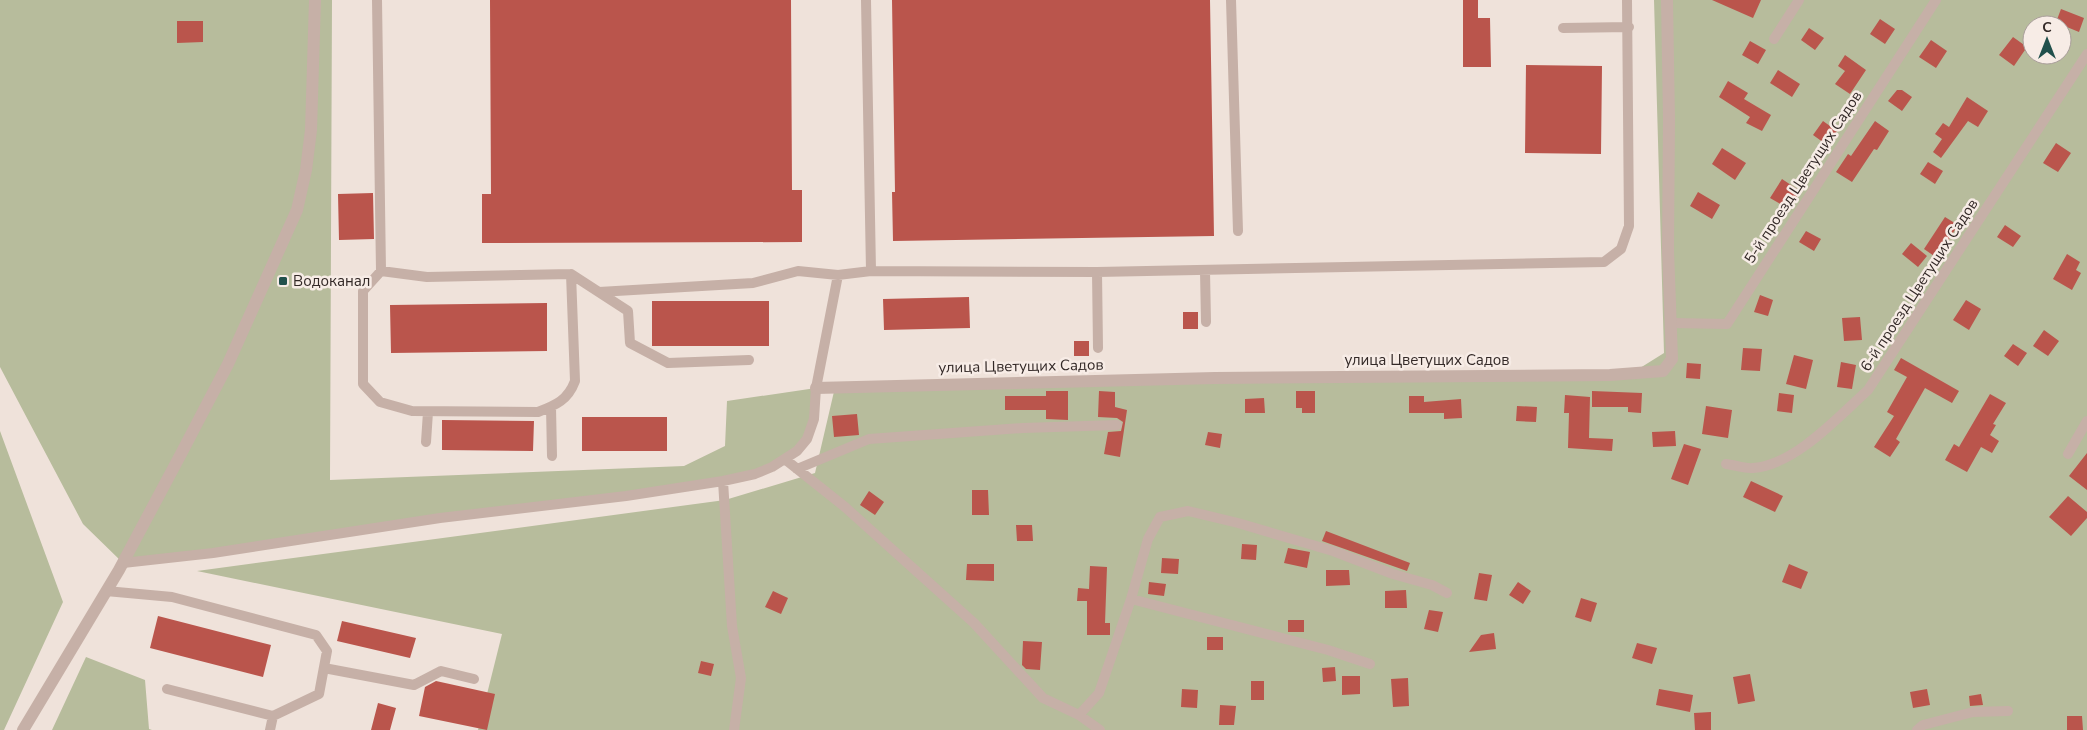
<svg xmlns="http://www.w3.org/2000/svg" width="2087" height="730" viewBox="0 0 2087 730" font-family="'Nunito Sans',sans-serif">
	<style>
		.green { fill: #b7bc9c; fill-rule: evenodd }
		.building { fill: #ba554c }
		.lines { fill: none; stroke-linecap: round; stroke-linejoin: round }
		.lane { stroke: #c6b0a7; stroke-width: 10 }
		.street { stroke: #c6b0a7; stroke-width: 12 }
		.poi-dot { fill: #21504c; stroke: #f7ece6; stroke-width: 2 }
		.labels { text-anchor: middle; stroke-width: 5; stroke-linejoin: round; paint-order: stroke }
		.street-label { font-size: 15px; fill: #332927; stroke: #f7ece6 }
		.poi-label { font-size: 15px; fill: #332927; stroke: #f7ece6; text-anchor: start }
	</style>
	<rect width="100%" height="100%" fill="#efe2da"/>
	<!-- green -->
	<path class="green" d="M 0,0 L 332,0 L 330,480 L 684,466 L 725,446 L 727,401 L 816,388 L 807,439 L 755,474 L 123,563 L 83,524 L 0,367 Z
		M 1654,0 L 2087,0 L 2087,730 L 478,730 L 502,634 L 197,571 L 725,500 L 815,473 L 836,383 L 1632,373 L 1664,353 ZM 2032,25 L 2062,25 L 2062,55 L 2032,55 Z
		M 0,431 L 63,602 L 4,730 L 0,730 Z
		M 86,657 L 145,680 L 149,729 L 152,730 L 52,730 Z"/>
	<!-- building -->
	<path class="building" d="M 490,0 L 791,0 L 792,190 L 802,190 L 802,242 L 482,243 L 482,194 L 491,194 Z
		M 892,0 L 1210,0 L 1214,236 L 893,241 L 892,192 L 895,192 Z
		M 1463,0 L 1478,0 L 1478,18 L 1490,18 L 1491,67 L 1463,67 Z
		M 1712,0 L 1761,0 L 1753,18 Z
		M 2061,9 L 2084,18 L 2079,32 L 2062,25 L 2055,25 Z
		M 1880,19 L 1895,29 L 1885,44 L 1870,34 Z
		M 177,21 L 203,21 L 203,42 L 177,43 Z
		M 1809,28 L 1824,38 L 1815,50 L 1801,40 Z
		M 2013,37 L 2027,47 L 2014,66 L 1999,55 Z
		M 1931,40 L 1947,51 L 1936,68 L 1919,57 Z
		M 1750,41 L 1766,50 L 1758,64 L 1742,55 Z
		M 1845,55 L 1866,70 L 1850,94 L 1835,84 L 1845,71 L 1838,66 Z
		M 1526,65 L 1602,66 L 1601,154 L 1525,153 Z
		M 1778,70 L 1800,84 L 1792,97 L 1770,83 Z
		M 1728,81 L 1748,93 L 1744,99 L 1771,115 L 1762,131 L 1746,123 L 1750,117 L 1719,97 Z
		M 1897,90 L 1902,90 L 1912,97 L 1902,111 L 1888,101 Z
		M 1967,97 L 1988,111 L 1978,127 L 1968,121 L 1941,158 L 1933,152 L 1942,139 L 1935,134 L 1943,123 L 1949,127 Z
		M 1823,121 L 1837,131 L 1827,145 L 1813,135 Z
		M 1875,121 L 1889,131 L 1877,150 L 1874,149 L 1852,182 L 1836,172 L 1848,154 L 1851,156 Z
		M 2056,143 L 2071,153 L 2058,172 L 2043,163 Z
		M 1722,148 L 1746,163 L 1735,180 L 1712,164 Z
		M 1928,162 L 1943,171 L 1935,184 L 1920,174 Z
		M 1782,179 L 1800,191 L 1789,209 L 1770,198 Z
		M 1698,192 L 1720,205 L 1712,219 L 1690,206 Z
		M 373,193 L 374,239 L 339,240 L 338,194 Z
		M 1945,217 L 1958,225 L 1937,258 L 1924,249 Z
		M 2005,225 L 2021,236 L 2013,247 L 1997,237 Z
		M 1806,231 L 1821,239 L 1814,251 L 1799,242 Z
		M 1911,243 L 1927,256 L 1918,267 L 1902,254 Z
		M 2067,254 L 2080,262 L 2076,270 L 2081,273 L 2072,290 L 2053,279 Z
		M 1760,295 L 1773,300 L 1768,316 L 1754,312 Z
		M 969,297 L 970,328 L 884,330 L 883,299 Z
		M 1966,300 L 1981,309 L 1969,330 L 1953,320 Z
		M 652,301 L 769,301 L 769,346 L 652,346 Z
		M 547,303 L 547,351 L 391,353 L 390,305 Z
		M 1183,312 L 1198,312 L 1198,329 L 1183,329 Z
		M 1860,317 L 1862,340 L 1844,341 L 1842,318 Z
		M 2044,330 L 2059,341 L 2048,356 L 2033,346 Z
		M 1074,341 L 1089,341 L 1089,356 L 1074,356 Z
		M 2013,344 L 2027,353 L 2018,366 L 2004,356 Z
		M 1743,348 L 1762,349 L 1760,371 L 1741,370 Z
		M 1794,355 L 1813,360 L 1806,389 L 1786,384 Z
		M 1901,358 L 1959,391 L 1952,403 L 1925,388 L 1896,439 L 1900,442 L 1890,457 L 1874,447 L 1894,416 L 1887,412 L 1907,377 L 1894,370 Z
		M 1841,362 L 1856,365 L 1852,389 L 1837,387 Z
		M 1687,363 L 1701,364 L 1700,379 L 1686,378 Z
		M 1046,391 L 1068,391 L 1068,420 L 1046,419 L 1046,410 L 1005,410 L 1005,396 L 1046,396 Z
		M 1099,391 L 1115,392 L 1115,407 L 1127,410 L 1120,457 L 1104,454 L 1108,432 L 1121,431 L 1123,422 L 1117,418 L 1098,417 Z
		M 1296,391 L 1315,391 L 1315,413 L 1302,413 L 1302,408 L 1296,408 Z
		M 1592,391 L 1642,393 L 1641,413 L 1628,412 L 1628,407 L 1592,407 Z
		M 1779,393 L 1794,395 L 1792,413 L 1777,411 Z
		M 1990,394 L 2006,403 L 1993,424 L 1996,425 L 1990,435 L 1999,441 L 1992,453 L 1981,447 L 1967,472 L 1945,460 L 1954,444 L 1959,447 Z
		M 1565,395 L 1590,397 L 1589,438 L 1613,439 L 1612,451 L 1568,448 L 1569,413 L 1564,413 Z
		M 1409,396 L 1424,396 L 1424,402 L 1461,399 L 1462,418 L 1444,419 L 1444,413 L 1409,413 Z
		M 1264,398 L 1265,413 L 1245,413 L 1245,399 Z
		M 1517,406 L 1537,407 L 1536,422 L 1516,421 Z
		M 1706,406 L 1732,410 L 1728,438 L 1702,434 Z
		M 857,414 L 859,435 L 834,437 L 832,416 Z
		M 582,417 L 667,417 L 667,451 L 582,451 Z
		M 442,420 L 534,421 L 533,451 L 442,450 Z
		M 1675,431 L 1676,446 L 1653,447 L 1652,432 Z
		M 1208,432 L 1222,434 L 1220,448 L 1205,445 Z
		M 1684,444 L 1701,449 L 1688,485 L 1671,479 Z
		M 2087,453 L 2087,490 L 2069,476 Z
		M 1751,481 L 1783,496 L 1775,512 L 1743,497 Z
		M 972,490 L 988,490 L 989,515 L 972,515 Z
		M 869,491 L 884,502 L 875,515 L 860,505 Z
		M 2068,496 L 2087,512 L 2087,518 L 2071,536 L 2049,517 Z
		M 1016,525 L 1032,525 L 1033,541 L 1017,541 Z
		M 1326,531 L 1410,563 L 1407,571 L 1322,541 Z
		M 1242,544 L 1257,545 L 1256,560 L 1241,559 Z
		M 1288,548 L 1310,552 L 1307,568 L 1284,563 Z
		M 1162,558 L 1179,559 L 1178,574 L 1161,573 Z
		M 967,564 L 994,564 L 994,581 L 966,580 Z
		M 1789,564 L 1808,572 L 1801,589 L 1782,582 Z
		M 1090,566 L 1107,567 L 1105,623 L 1110,623 L 1110,635 L 1087,635 L 1087,601 L 1077,601 L 1078,588 L 1089,589 Z
		M 1326,570 L 1349,570 L 1350,585 L 1326,586 Z
		M 1479,573 L 1492,575 L 1487,601 L 1474,599 Z
		M 1149,582 L 1166,584 L 1164,596 L 1148,594 Z
		M 1518,582 L 1531,591 L 1523,604 L 1509,595 Z
		M 1406,590 L 1407,608 L 1385,608 L 1385,591 Z
		M 773,591 L 788,598 L 781,614 L 765,607 Z
		M 1581,598 L 1597,603 L 1591,622 L 1575,617 Z
		M 1429,610 L 1443,612 L 1438,632 L 1424,629 Z
		M 158,616 L 271,645 L 263,677 L 150,648 Z
		M 1288,620 L 1304,620 L 1304,632 L 1288,632 Z
		M 342,621 L 416,638 L 410,658 L 337,641 Z
		M 1494,633 L 1496,649 L 1469,652 L 1481,635 Z
		M 1207,637 L 1223,637 L 1223,650 L 1207,650 Z
		M 1023,641 L 1042,642 L 1040,670 L 1026,669 L 1022,665 Z
		M 1637,643 L 1657,648 L 1652,664 L 1632,658 Z
		M 701,661 L 714,664 L 711,676 L 698,673 Z
		M 1335,667 L 1336,681 L 1323,682 L 1322,668 Z
		M 1750,674 L 1755,701 L 1738,704 L 1733,677 Z
		M 1342,676 L 1360,676 L 1360,694 L 1342,695 Z
		M 1408,678 L 1409,706 L 1393,707 L 1391,679 Z
		M 436,681 L 495,694 L 487,730 L 419,716 L 425,687 Z
		M 1251,681 L 1264,681 L 1264,700 L 1251,700 Z
		M 1182,689 L 1198,690 L 1197,708 L 1181,707 Z
		M 1659,689 L 1693,695 L 1690,712 L 1656,705 Z
		M 1927,689 L 1930,705 L 1913,708 L 1910,692 Z
		M 1981,694 L 1983,705 L 1970,706 L 1969,696 Z
		M 378,703 L 396,708 L 390,730 L 371,730 Z
		M 1220,705 L 1236,706 L 1234,725 L 1219,725 Z
		M 1711,712 L 1711,730 L 1695,730 L 1694,713 Z
		M 2067,716 L 2082,716 L 2083,730 L 2067,730 Z"/>
	<g class="lines">
		<!-- lane -->
		<path class="lane" d="M 377,0 L 381,271 L 363,291 L 363,384 L 380,402 L 412,411 L 538,412 C 556,405 568,400 575,381 L 571,274
			M 866,0 L 871,271 L 1097,272 L 1604,262 L 1621,249 L 1629,226 L 1627,0
			M 1231,0 L 1238,231
			M 1563,28 L 1629,27
			M 1774,39 L 1799,0
			M 381,271 L 427,277 L 571,274 L 628,311 L 630,343 L 668,363 L 749,360
			M 1205,271 L 1206,322
			M 1097,272 L 1098,348
			M 599,292 L 753,283 L 798,271 L 838,275 L 871,271
			M 1672,323 L 1727,324 L 1936,0
			M 551,407 L 552,456
			M 426,442 L 428,412
			M 2068,454 L 2087,421
			M 786,460 L 845,507 L 974,623 L 1043,698 L 1079,715 L 1100,730
			M 1726,464 C 1735,465 1745,469 1753,468 C 1795,465 1838,417 1868,390 L 2087,54
			M 797,469 L 869,439 L 1023,428 L 1117,425
			M 723,481 L 732,626 L 741,678 L 734,730
			M 123,563 L 213,553 L 440,518 L 626,496 L 723,481 L 755,474 L 772,467 L 797,451 L 807,439 L 814,419 L 816,388 L 838,275
			M 106,591 L 172,597 L 316,635 L 327,651 L 319,694 L 273,716 L 270,730
			M 1131,599 L 1148,539 L 1160,517 L 1188,511 L 1238,523 L 1333,551 L 1393,574 L 1432,585 L 1447,593
			M 324,668 L 414,685 L 441,671 L 474,679
			M 167,689 L 273,716
			M 1079,715 L 1099,693 L 1131,599 L 1328,650 L 1370,664
			M 1917,730 L 1923,725 L 1973,712 L 2008,711"/>
		<!-- street -->
		<path class="street" d="M 816,388 L 1215,378 L 1610,375 L 1663,371 L 1672,359 L 1668,250 L 1669,119 L 1667,0
			M 23,730 L 119,570 L 182,452 L 228,364 L 297,210 L 306,170 L 311,130 L 315,0"/>
	</g>
	<!-- markers -->
	<rect class="poi-dot" x="278" y="276" width="10" height="10" rx="2.5"/>
	<g class="labels">
		<!-- street labels -->
		<g class="street-label">
			<text transform="translate(1803 177) rotate(-57)" y="5">5-й проезд Цветущих Садов</text>
			<text transform="translate(1919 285) rotate(-57)" y="5">6-й проезд Цветущих Садов</text>
			<text x="1427" y="365">улица Цветущих Садов</text>
			<text transform="translate(1021 366) rotate(-1)" y="5">улица Цветущих Садов</text>
		</g>
		<!-- poi labels -->
		<g class="poi-label">
			<text x="293" y="286">Водоканал</text>
		</g>
	</g>
	<!-- north arrow -->
	<g transform="translate(2047 40)"><circle r="24" fill="#f7ece6" stroke="#a99e9a"/>
	<path d="M0-4L9 19L0 12L-9 19Z" fill="#21504c"/>
	<text y="-8" font-size="14" font-weight="bold" text-anchor="middle" fill="#332927">С</text>
	</g>
</svg>
